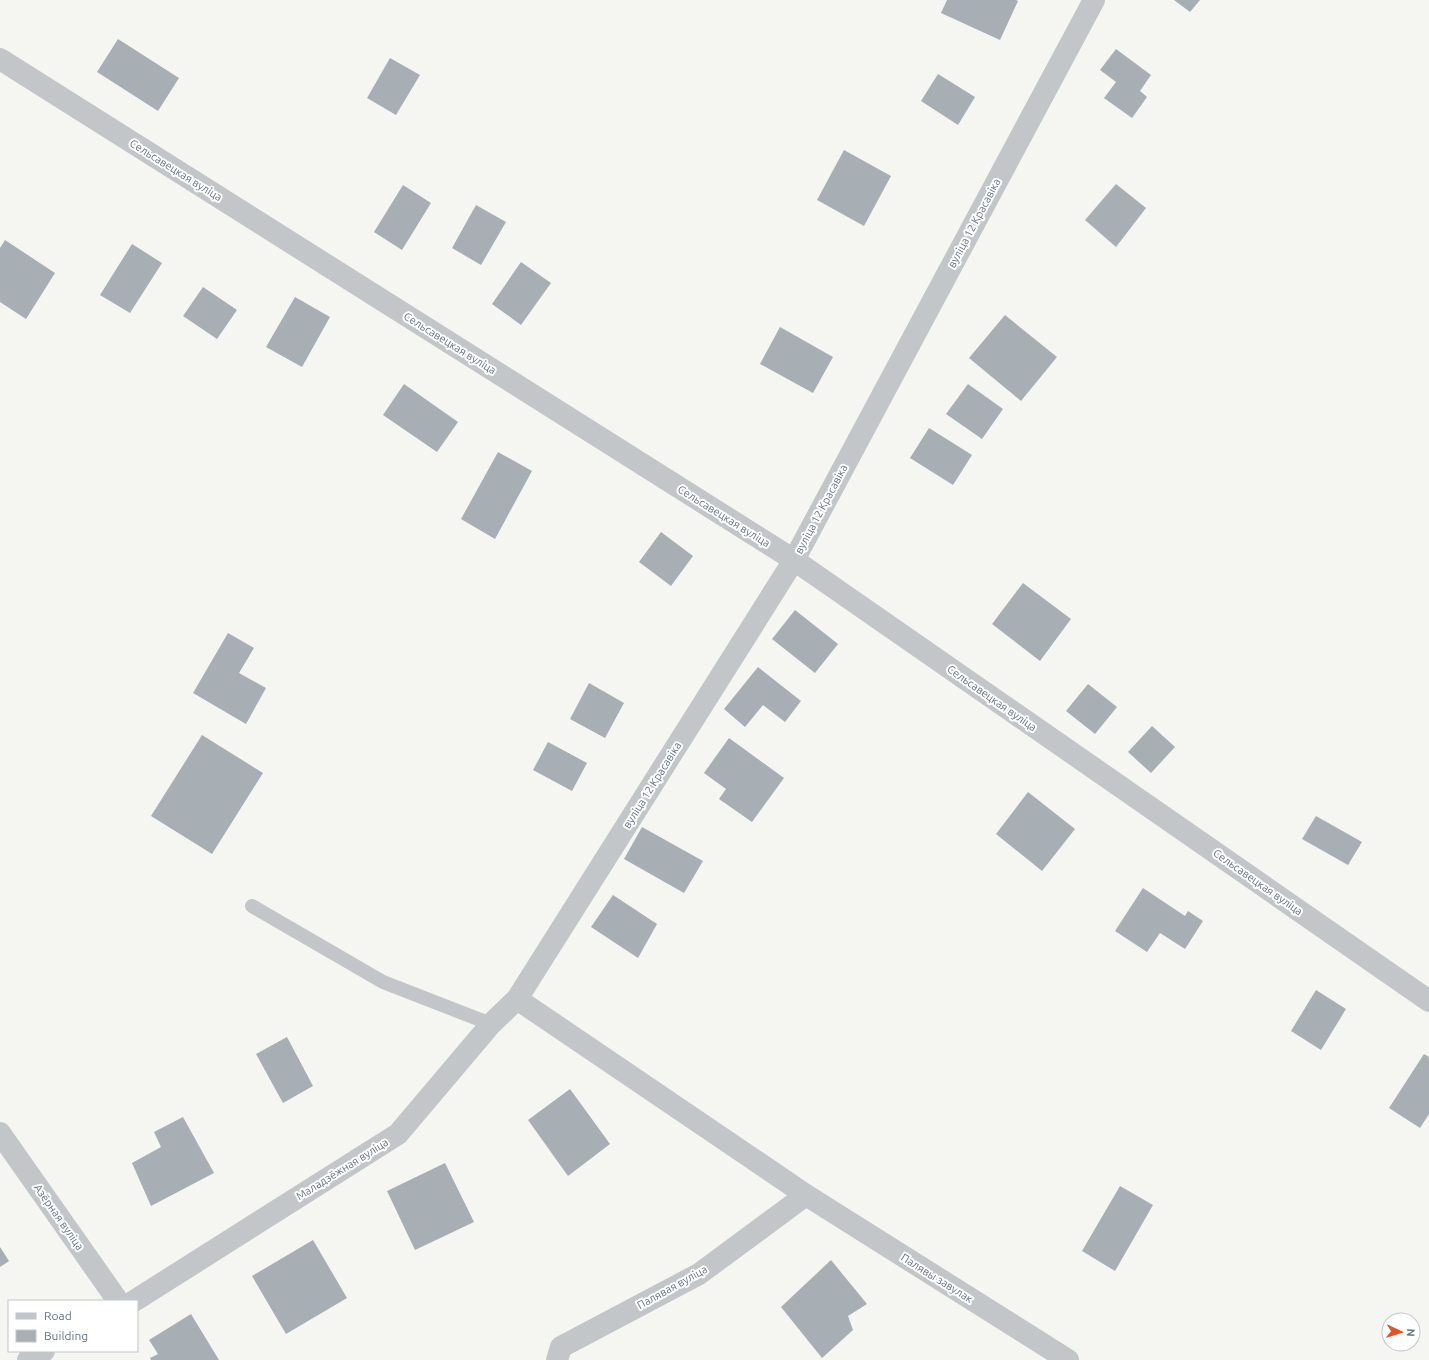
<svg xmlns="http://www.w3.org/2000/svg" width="1429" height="1360" viewBox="0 0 1429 1360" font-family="Ubuntu,sans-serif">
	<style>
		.building { fill: #a7afb5 }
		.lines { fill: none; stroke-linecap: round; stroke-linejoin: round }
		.lane { stroke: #c2c6c9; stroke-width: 14 }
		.street { stroke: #c2c6c9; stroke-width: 22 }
		.labels { text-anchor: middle; stroke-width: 4; stroke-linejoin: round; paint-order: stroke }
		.street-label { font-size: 11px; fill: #647483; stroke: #fff }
	</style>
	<rect width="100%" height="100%" fill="#f5f5f1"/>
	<!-- building -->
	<path class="building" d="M 947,0 L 1016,0 L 1018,1 L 1000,40 L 941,13 Z
		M 1174,0 L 1200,0 L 1190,12 Z
		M 118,39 L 179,78 L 158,111 L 97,72 Z
		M 1116,49 L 1151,75 L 1140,91 L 1147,97 L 1132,118 L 1104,98 L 1116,82 L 1100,70 Z
		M 390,58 L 420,75 L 396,115 L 367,98 Z
		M 938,74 L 975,97 L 958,125 L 921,101 Z
		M 844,150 L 891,176 L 864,226 L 817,200 Z
		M 1116,184 L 1146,208 L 1116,247 L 1085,220 Z
		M 403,185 L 431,203 L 402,250 L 374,232 Z
		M 476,205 L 506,222 L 481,265 L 452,248 Z
		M 5,240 L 55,273 L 26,319 L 0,302 L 0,248 Z
		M 132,244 L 162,263 L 130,313 L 100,295 Z
		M 521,262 L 551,283 L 521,325 L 492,304 Z
		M 203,287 L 237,310 L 217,339 L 183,316 Z
		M 295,297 L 330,317 L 302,367 L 266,347 Z
		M 1005,315 L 1057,357 L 1021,401 L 969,358 Z
		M 780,327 L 833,357 L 813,393 L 760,364 Z
		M 404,384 L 458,422 L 437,452 L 383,415 Z
		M 968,384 L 1003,409 L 982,439 L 946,414 Z
		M 929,428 L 972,455 L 953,485 L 910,458 Z
		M 498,452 L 532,471 L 495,539 L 461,519 Z
		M 661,532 L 693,556 L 671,586 L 639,562 Z
		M 1023,583 L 1071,619 L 1040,661 L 992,624 Z
		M 795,610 L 838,644 L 815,673 L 772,639 Z
		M 228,633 L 254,648 L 239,673 L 266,688 L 246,724 L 193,693 Z
		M 758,667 L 801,701 L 785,722 L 763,705 L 745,727 L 724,709 Z
		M 589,683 L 624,703 L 605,738 L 570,719 Z
		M 1088,684 L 1117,707 L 1095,734 L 1066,711 Z
		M 1152,726 L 1175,747 L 1151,773 L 1128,752 Z
		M 202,735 L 263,773 L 212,854 L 151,816 Z
		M 729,738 L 784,778 L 752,822 L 719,799 L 726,789 L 704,773 Z
		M 548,742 L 587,763 L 572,791 L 533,770 Z
		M 1028,792 L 1075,829 L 1042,871 L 996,834 Z
		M 1316,816 L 1362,842 L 1348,865 L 1302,839 Z
		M 642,827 L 703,861 L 684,893 L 624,859 Z
		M 1143,888 L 1185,916 L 1188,911 L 1203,921 L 1185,949 L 1160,933 L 1147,952 L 1115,931 Z
		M 613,895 L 657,924 L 638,958 L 591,927 Z
		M 1316,990 L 1346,1009 L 1321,1050 L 1291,1031 Z
		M 287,1037 L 313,1086 L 283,1103 L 256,1054 Z
		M 1424,1054 L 1429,1057 L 1429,1114 L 1420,1128 L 1389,1108 Z
		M 570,1089 L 610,1144 L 568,1176 L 528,1120 Z
		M 183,1117 L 214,1173 L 151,1206 L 132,1163 L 161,1147 L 154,1132 Z
		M 445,1163 L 474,1222 L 415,1250 L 387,1191 Z
		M 1120,1186 L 1153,1205 L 1115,1271 L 1082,1251 Z
		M 313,1240 L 347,1298 L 286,1334 L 252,1276 Z
		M 0,1247 L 9,1261 L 0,1267 Z
		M 831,1260 L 867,1304 L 848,1316 L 853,1330 L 822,1358 L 781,1307 Z
		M 191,1314 L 219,1360 L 151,1360 L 150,1358 L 158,1354 L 149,1340 Z"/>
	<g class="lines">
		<!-- lane -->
		<path class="lane" d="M 252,906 L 383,982 L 491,1024"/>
		<!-- street -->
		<path class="street" d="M 0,59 L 794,560 L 1429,1001
			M 517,999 L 806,1195 L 1068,1360
			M 0,1133 L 118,1301
			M 134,1301 L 398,1134 L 491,1024 L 517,999 L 794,560 L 1094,0
			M 28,1360 L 44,1351
			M 557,1360 L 561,1347 L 699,1274 L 806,1195"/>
	</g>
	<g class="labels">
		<!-- street labels -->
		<g class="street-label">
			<text transform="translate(176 170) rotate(32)" y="4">Сельсавецкая вуліца</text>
			<text transform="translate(974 223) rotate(-62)" y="4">вуліца 12 Красавіка</text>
			<text transform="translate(450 343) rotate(32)" y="4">Сельсавецкая вуліца</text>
			<text transform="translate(821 509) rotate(-62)" y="4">вуліца 12 Красавіка</text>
			<text transform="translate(724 516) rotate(32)" y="4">Сельсавецкая вуліца</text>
			<text transform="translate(992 698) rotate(35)" y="4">Сельсавецкая вуліца</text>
			<text transform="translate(652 785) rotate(-58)" y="4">вуліца 12 Красавіка</text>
			<text transform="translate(1258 882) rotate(35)" y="4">Сельсавецкая вуліца</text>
			<text transform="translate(342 1169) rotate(-32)" y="4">Маладзёжная вуліца</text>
			<text transform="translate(59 1217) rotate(55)" y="4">Азёрная вуліца</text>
			<text transform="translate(937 1278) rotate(32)" y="4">Палявы завулак</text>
			<text transform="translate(672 1287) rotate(-29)" y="4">Палявая вуліца</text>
		</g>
	</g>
	<!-- legend -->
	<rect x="8" y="1300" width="130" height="52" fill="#ffffff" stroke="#c1c7cd"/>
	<rect x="16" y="1313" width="20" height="6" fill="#c2c6c9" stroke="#c1c7cd"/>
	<text x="44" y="1320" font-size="12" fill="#647483">Road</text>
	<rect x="16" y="1330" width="20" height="12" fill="#a7afb5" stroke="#c1c7cd"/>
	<text x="44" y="1340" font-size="12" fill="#647483">Building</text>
	<!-- north arrow -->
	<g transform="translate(1401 1332) rotate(94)"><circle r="19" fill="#ffffff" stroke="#c1c7cd"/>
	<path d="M0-3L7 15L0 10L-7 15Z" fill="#e65221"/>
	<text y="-6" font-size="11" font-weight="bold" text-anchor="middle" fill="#647483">N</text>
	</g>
</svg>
